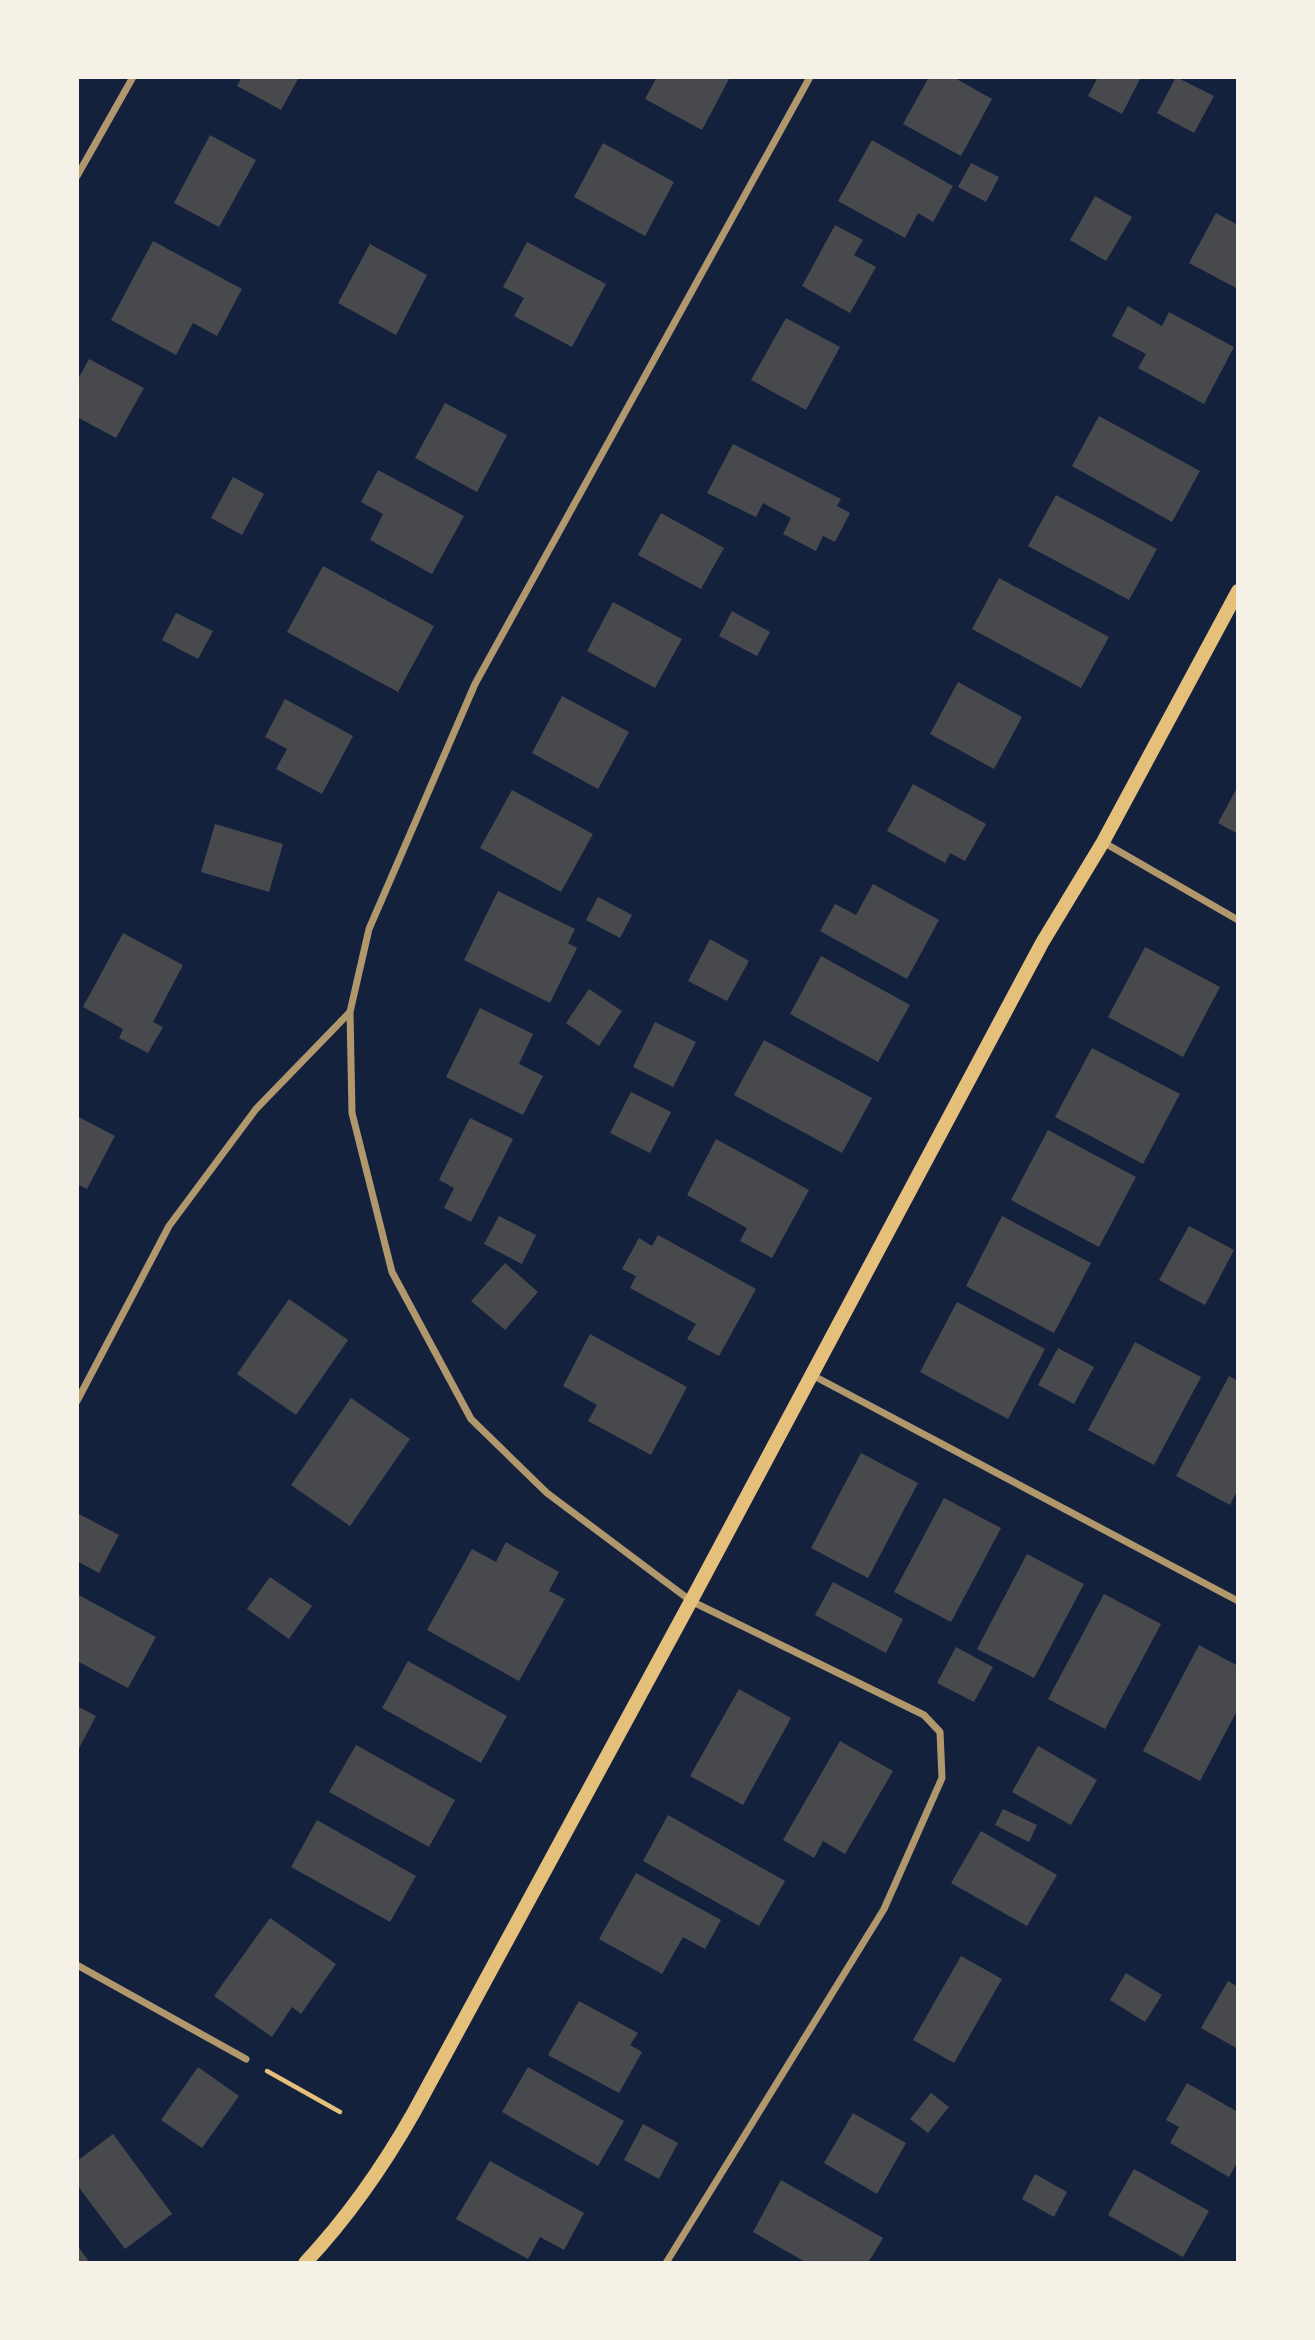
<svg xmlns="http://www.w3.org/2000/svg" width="1315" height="2340" viewBox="0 0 1315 2340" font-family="Merriweather,serif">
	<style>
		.building { fill: #48494c }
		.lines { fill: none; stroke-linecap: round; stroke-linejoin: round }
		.path { stroke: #e5c07b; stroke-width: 4.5 }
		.minor { stroke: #b1986c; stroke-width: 7 }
		.secondary { stroke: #e5c07b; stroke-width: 14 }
	</style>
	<rect width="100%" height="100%" fill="#14213d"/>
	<!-- building -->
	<path class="building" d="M 242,77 L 299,77 L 281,110 L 237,86 Z
		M 657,77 L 730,77 L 702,130 L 645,99 Z
		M 929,77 L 953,77 L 992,99 L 961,156 L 903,124 Z
		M 1098,77 L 1141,77 L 1122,114 L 1088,96 Z
		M 1176,77 L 1214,96 L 1194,133 L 1157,113 Z
		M 210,135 L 256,160 L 219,227 L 174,203 Z
		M 872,140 L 953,186 L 933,222 L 918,213 L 905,238 L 838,201 Z
		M 603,143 L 674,182 L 645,236 L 574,197 Z
		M 971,163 L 999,177 L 986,202 L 958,187 Z
		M 1095,196 L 1132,217 L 1106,261 L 1070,240 Z
		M 1216,213 L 1238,225 L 1238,289 L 1189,263 Z
		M 835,225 L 863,240 L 854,255 L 876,267 L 850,313 L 802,286 Z
		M 153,241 L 242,289 L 217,336 L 193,323 L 176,355 L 111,320 Z
		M 527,242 L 606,284 L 572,347 L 514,316 L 524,298 L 503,287 Z
		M 370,244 L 427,275 L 396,335 L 338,303 Z
		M 1128,306 L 1162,326 L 1169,312 L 1234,347 L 1204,404 L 1138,368 L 1146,354 L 1112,336 Z
		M 786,318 L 840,347 L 806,410 L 751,380 Z
		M 89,359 L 144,388 L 116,438 L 77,417 L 77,381 Z
		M 445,403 L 507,435 L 477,492 L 415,458 Z
		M 1099,416 L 1200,471 L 1172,522 L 1072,466 Z
		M 733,444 L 841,499 L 837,506 L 850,513 L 835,542 L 823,536 L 816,551 L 783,534 L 791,518 L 763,503 L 756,517 L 707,493 Z
		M 378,470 L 464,516 L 432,574 L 370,540 L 383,514 L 361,502 Z
		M 233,477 L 264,494 L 242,535 L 211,518 Z
		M 1056,495 L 1157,549 L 1129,600 L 1028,546 Z
		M 661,513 L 724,548 L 701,589 L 638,555 Z
		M 323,566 L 434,626 L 398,692 L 287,632 Z
		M 999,578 L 1109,637 L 1081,688 L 972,629 Z
		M 613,602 L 682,639 L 655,688 L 587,651 Z
		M 732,611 L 770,632 L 757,656 L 719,636 Z
		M 176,613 L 213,631 L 198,659 L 162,640 Z
		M 958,682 L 1022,717 L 994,769 L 930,734 Z
		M 562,696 L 629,732 L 598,789 L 532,753 Z
		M 285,699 L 353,736 L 322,794 L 276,769 L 287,749 L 265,737 Z
		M 913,784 L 986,824 L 965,861 L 950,853 L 945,863 L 887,831 Z
		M 1238,786 L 1238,834 L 1218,823 Z
		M 512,790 L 593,834 L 561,892 L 480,848 Z
		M 215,824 L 283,844 L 269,892 L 201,872 Z
		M 873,884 L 939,920 L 907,979 L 820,931 L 835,904 L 856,915 Z
		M 498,891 L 575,929 L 568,943 L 577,948 L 550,1003 L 464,960 Z
		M 598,897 L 632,915 L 620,938 L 586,920 Z
		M 123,933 L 183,965 L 153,1022 L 163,1027 L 148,1053 L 119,1038 L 123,1029 L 83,1007 Z
		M 710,939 L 749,961 L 727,1001 L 688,981 Z
		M 1145,947 L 1220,987 L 1183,1057 L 1108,1017 Z
		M 821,956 L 910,1005 L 878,1062 L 790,1014 Z
		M 589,989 L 622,1011 L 599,1046 L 566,1023 Z
		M 480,1008 L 533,1034 L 519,1064 L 543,1076 L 523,1115 L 446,1077 Z
		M 655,1022 L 696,1042 L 673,1087 L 633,1067 Z
		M 764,1040 L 872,1098 L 842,1153 L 734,1095 Z
		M 1092,1048 L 1180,1094 L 1143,1164 L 1055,1117 Z
		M 631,1092 L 671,1112 L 650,1153 L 610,1133 Z
		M 77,1116 L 115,1136 L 87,1189 L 77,1184 Z
		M 470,1118 L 513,1139 L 471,1222 L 444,1208 L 454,1188 L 439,1180 Z
		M 1048,1130 L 1136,1177 L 1099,1247 L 1011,1200 Z
		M 716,1139 L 809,1190 L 772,1258 L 740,1241 L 747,1228 L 687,1195 Z
		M 499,1216 L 536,1235 L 522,1264 L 484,1244 Z
		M 1002,1216 L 1091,1263 L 1054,1333 L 966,1286 Z
		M 1189,1226 L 1234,1250 L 1205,1305 L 1159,1280 Z
		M 658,1235 L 756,1289 L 719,1356 L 687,1339 L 696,1324 L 630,1288 L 636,1276 L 622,1269 L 639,1238 L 652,1246 Z
		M 505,1263 L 538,1292 L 505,1330 L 471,1301 Z
		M 289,1299 L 348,1340 L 296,1415 L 237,1374 Z
		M 957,1302 L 1045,1349 L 1008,1419 L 920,1372 Z
		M 590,1334 L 687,1387 L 651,1455 L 588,1421 L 597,1405 L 563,1386 Z
		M 1135,1342 L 1201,1377 L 1154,1465 L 1088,1430 Z
		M 1058,1348 L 1094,1367 L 1074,1404 L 1038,1385 Z
		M 1229,1376 L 1238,1381 L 1238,1489 L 1230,1505 L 1176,1476 Z
		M 351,1398 L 410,1439 L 350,1526 L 291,1485 Z
		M 861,1453 L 918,1483 L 868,1578 L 811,1548 Z
		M 944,1498 L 1001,1528 L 951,1622 L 894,1592 Z
		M 77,1513 L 119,1535 L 99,1573 L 77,1561 Z
		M 506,1542 L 559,1572 L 549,1591 L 565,1599 L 519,1681 L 427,1630 L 472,1549 L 496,1562 Z
		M 1027,1554 L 1084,1584 L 1034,1678 L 977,1649 Z
		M 270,1577 L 312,1606 L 289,1639 L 247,1609 Z
		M 833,1582 L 903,1619 L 886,1653 L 815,1615 Z
		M 77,1594 L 156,1637 L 128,1688 L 77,1661 Z
		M 1104,1594 L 1161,1624 L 1105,1729 L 1048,1699 Z
		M 1199,1645 L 1238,1666 L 1238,1709 L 1200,1781 L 1143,1751 Z
		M 956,1647 L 993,1667 L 974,1702 L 937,1683 Z
		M 408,1661 L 507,1716 L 481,1763 L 382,1708 Z
		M 739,1689 L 791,1718 L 743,1805 L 690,1776 Z
		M 77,1706 L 96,1716 L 77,1752 Z
		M 840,1741 L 893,1771 L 845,1854 L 823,1841 L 814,1858 L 783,1840 Z
		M 356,1745 L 455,1800 L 429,1847 L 329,1792 Z
		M 1038,1746 L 1097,1780 L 1071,1825 L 1012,1792 Z
		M 1003,1809 L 1037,1825 L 1029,1842 L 995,1825 Z
		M 668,1815 L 785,1881 L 759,1926 L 643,1861 Z
		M 317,1820 L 416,1876 L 390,1922 L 291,1867 Z
		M 981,1831 L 1057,1875 L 1027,1926 L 951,1883 Z
		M 636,1873 L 721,1920 L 705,1949 L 683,1937 L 662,1974 L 599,1939 Z
		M 270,1918 L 336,1964 L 301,2014 L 292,2007 L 272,2037 L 214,1996 Z
		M 961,1956 L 1002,1979 L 954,2063 L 913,2040 Z
		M 1126,1973 L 1162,1995 L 1145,2022 L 1110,2000 Z
		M 1228,1981 L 1238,1987 L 1238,2049 L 1201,2028 Z
		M 579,2001 L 638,2033 L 630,2045 L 642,2052 L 619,2093 L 548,2055 Z
		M 198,2067 L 239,2096 L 202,2148 L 161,2120 Z
		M 528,2067 L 624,2121 L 598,2166 L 502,2112 Z
		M 1187,2083 L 1238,2112 L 1238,2161 L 1229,2177 L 1170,2143 L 1179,2127 L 1166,2120 Z
		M 931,2093 L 949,2107 L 928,2133 L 910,2119 Z
		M 853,2113 L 906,2143 L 877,2194 L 824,2163 Z
		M 643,2124 L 678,2143 L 659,2179 L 624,2160 Z
		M 113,2134 L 172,2214 L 125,2249 L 77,2185 L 77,2161 Z
		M 490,2161 L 584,2213 L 564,2250 L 540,2237 L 528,2259 L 456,2219 Z
		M 1134,2169 L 1209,2211 L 1183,2257 L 1108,2215 Z
		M 1035,2174 L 1067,2192 L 1054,2217 L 1022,2199 Z
		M 781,2180 L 883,2238 L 868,2263 L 807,2263 L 753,2232 Z
		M 77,2245 L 90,2263 L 77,2263 Z"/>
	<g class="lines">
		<!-- path -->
		<path class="path" d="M 267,2071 L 340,2112"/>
		<!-- minor -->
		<path class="minor" d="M 77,176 L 133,77
			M 1103,842 L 1238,920
			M 812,1375 L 1238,1601
			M 77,1401 L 169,1226 L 256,1109 L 350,1012
			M 77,1965 L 246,2059
			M 666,2263 L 884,1909 L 942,1778 L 940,1732 L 924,1715 L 691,1601 L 547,1493 L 471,1419 L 392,1272 L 352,1113 L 350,1012 L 369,929 L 475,684 L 810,77"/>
		<!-- secondary -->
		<path class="secondary" d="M 305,2263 C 348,2217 383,2167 414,2112 L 691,1601 L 1042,943 L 1103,842 L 1238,591"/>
	</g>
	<!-- border -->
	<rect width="1315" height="2340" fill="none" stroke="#f6f1e7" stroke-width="158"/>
</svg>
